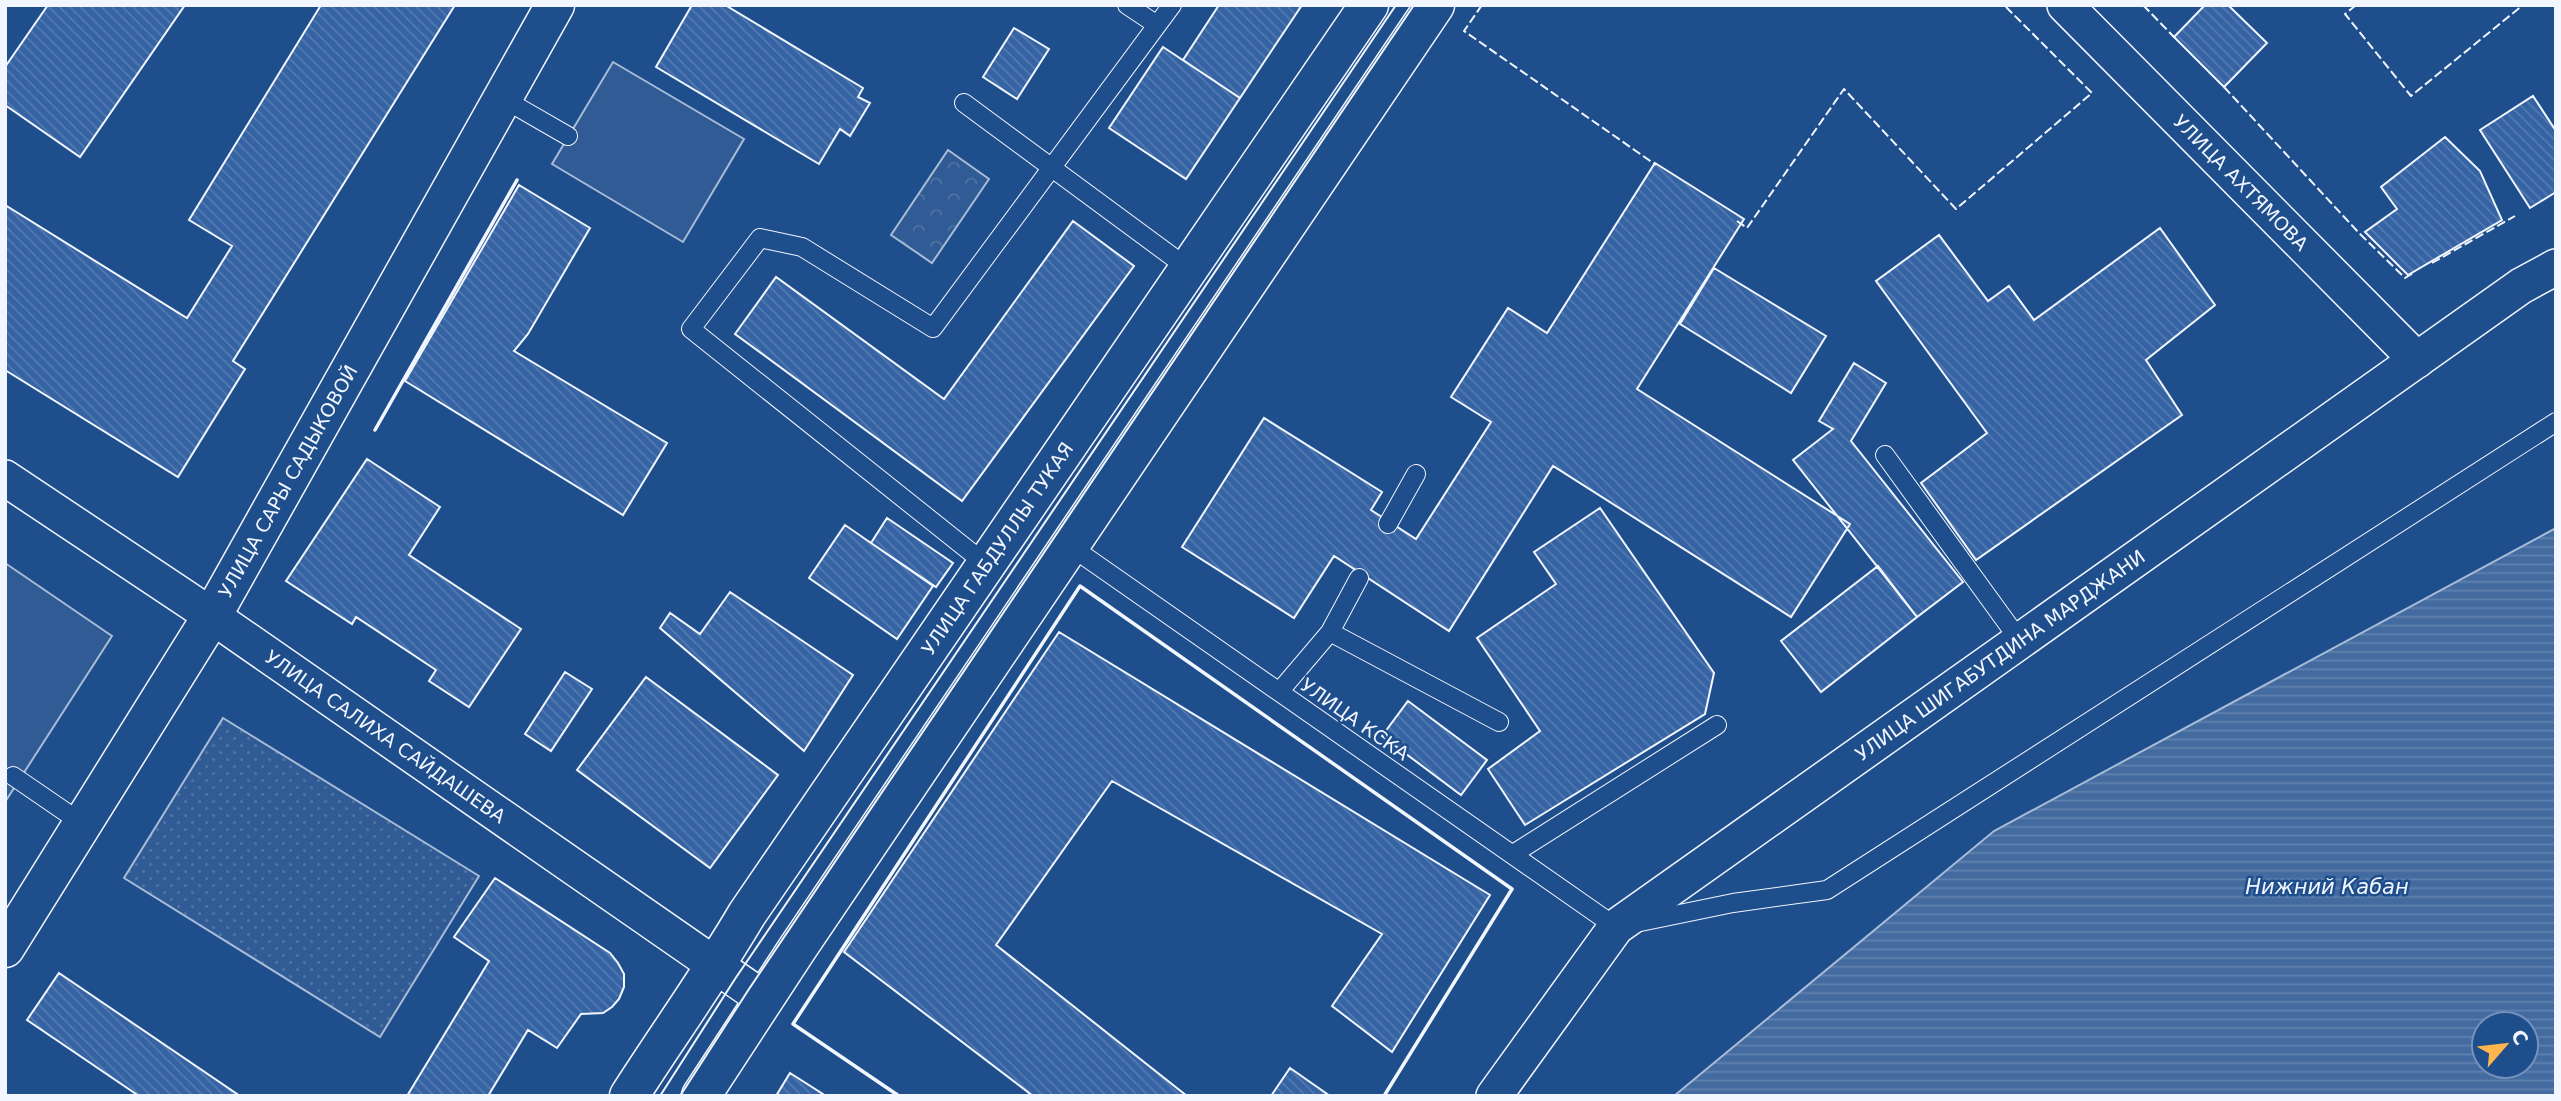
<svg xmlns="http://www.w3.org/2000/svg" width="2561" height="1101" viewBox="0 0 2561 1101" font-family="'DejaVu Sans',sans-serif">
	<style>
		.grass { fill: url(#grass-dots); stroke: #a8bbd7; stroke-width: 2 }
		.park { fill: url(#park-crowns); stroke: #a8bbd7; stroke-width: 2 }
		.built { fill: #305b95; stroke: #a8bbd7; stroke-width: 2 }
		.water { fill: url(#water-rules); stroke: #a8bbd7; stroke-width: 2; fill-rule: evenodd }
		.building { fill: url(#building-back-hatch); stroke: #f2f6ff; stroke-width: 2 }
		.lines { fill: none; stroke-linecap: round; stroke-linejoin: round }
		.lane-casing { stroke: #f2f6ff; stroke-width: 20 }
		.street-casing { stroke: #f2f6ff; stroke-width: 38 }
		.secondary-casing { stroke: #f2f6ff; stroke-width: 41 }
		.lane { stroke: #1f4e8c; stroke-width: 18 }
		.street { stroke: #1f4e8c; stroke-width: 35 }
		.secondary { stroke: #1f4e8c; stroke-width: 38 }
		.tram { stroke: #f2f6ff; stroke-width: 2 }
		.fence { stroke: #f2f6ff; stroke-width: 2; stroke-dasharray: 9 3.5; stroke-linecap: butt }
		.wall { stroke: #f2f6ff; stroke-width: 3.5 }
		.labels { text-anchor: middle; stroke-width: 5; stroke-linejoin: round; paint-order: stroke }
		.street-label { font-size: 19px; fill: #f2f6ff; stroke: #1f4e8c }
		.water-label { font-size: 21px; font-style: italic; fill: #f2f6ff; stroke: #1f4e8c }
	</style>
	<defs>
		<pattern id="grass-dots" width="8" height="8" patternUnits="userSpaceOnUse" patternTransform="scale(1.75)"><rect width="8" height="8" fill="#305b95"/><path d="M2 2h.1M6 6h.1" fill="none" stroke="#4e73a5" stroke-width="1.8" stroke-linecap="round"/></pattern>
		<pattern id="park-crowns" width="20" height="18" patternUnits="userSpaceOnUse" patternTransform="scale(1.75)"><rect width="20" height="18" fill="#305b95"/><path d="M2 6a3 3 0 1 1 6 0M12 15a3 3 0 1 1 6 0" fill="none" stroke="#4e73a5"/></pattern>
		<pattern id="water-rules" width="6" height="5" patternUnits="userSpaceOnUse" patternTransform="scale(1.75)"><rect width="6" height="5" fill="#446ba0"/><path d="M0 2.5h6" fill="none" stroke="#5f81ae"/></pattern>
		<pattern id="building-back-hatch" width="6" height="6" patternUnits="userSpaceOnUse" patternTransform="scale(1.75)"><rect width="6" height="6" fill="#3563a3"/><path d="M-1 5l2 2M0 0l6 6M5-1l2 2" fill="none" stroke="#537ab1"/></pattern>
	</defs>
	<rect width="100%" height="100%" fill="#1f4e8c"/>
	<!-- grass -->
	<path class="grass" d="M 223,718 L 479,876 L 380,1037 L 124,878 Z"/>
	<!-- park -->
	<path class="park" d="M 948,150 L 989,179 L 932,263 L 891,235 Z"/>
	<!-- built -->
	<path class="built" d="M 613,62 L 744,139 L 683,242 L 552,164 Z
		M 5,563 L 112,636 L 5,802 Z"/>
	<!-- water -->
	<path class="water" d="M 2556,528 L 2556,1096 L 1674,1096 L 1994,831 ZM 2484,1024 L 2526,1024 L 2526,1066 L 2484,1066 Z"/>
	<!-- building -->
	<path class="building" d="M 48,5 L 185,5 L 80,157 L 5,105 L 5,67 Z
		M 321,5 L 455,5 L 233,361 L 245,369 L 178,477 L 5,370 L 5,205 L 187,318 L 232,246 L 189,220 Z
		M 692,5 L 725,5 L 863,88 L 858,97 L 870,103 L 850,136 L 840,129 L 819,164 L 656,67 Z
		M 1219,5 L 1302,5 L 1240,98 L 1183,60 Z
		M 2205,5 L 2228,5 L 2267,43 L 2224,87 L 2174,37 Z
		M 1014,28 L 1049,49 L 1017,99 L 983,77 Z
		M 1163,47 L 1240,98 L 1186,179 L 1109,128 Z
		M 2533,96 L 2556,131 L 2556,192 L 2530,208 L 2480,130 Z
		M 2445,137 L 2480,171 L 2502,220 L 2408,275 L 2365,232 L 2397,209 L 2381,187 Z
		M 1655,163 L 1744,219 L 1637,389 L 1850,524 L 1791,617 L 1553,466 L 1449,631 L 1334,556 L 1294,618 L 1182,547 L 1264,418 L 1382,492 L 1371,510 L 1416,539 L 1491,422 L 1451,397 L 1508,308 L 1547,333 Z
		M 519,185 L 590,228 L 528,334 L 514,351 L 667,443 L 623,515 L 405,381 Z
		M 1073,221 L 1134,266 L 962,501 L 735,334 L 776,277 L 944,399 Z
		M 2160,228 L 2215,305 L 2146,360 L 2182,415 L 1976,560 L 1921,483 L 1987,433 L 1876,281 L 1939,235 L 1988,301 L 2009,286 L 2034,320 Z
		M 1714,268 L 1826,336 L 1791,393 L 1680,324 Z
		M 1854,363 L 1886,383 L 1851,441 L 1963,582 L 1917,617 L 1793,460 L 1833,429 L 1819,421 Z
		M 367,459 L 440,507 L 409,555 L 521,629 L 469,707 L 429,681 L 436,670 L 356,617 L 352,624 L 286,581 Z
		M 1600,508 L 1714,673 L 1705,714 L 1525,825 L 1488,769 L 1540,731 L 1477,638 L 1556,584 L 1534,552 Z
		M 887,518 L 953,563 L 936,587 L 871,543 Z
		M 845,525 L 933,586 L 897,639 L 809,578 Z
		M 1878,566 L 1917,617 L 1821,692 L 1781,641 Z
		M 730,592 L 853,675 L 804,751 L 660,628 L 670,613 L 700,634 Z
		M 1059,632 L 1490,895 L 1392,1052 L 1332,1006 L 1382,934 L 1112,781 L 996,945 L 1187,1096 L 1033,1096 L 844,952 Z
		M 565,672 L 592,689 L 551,751 L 525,734 Z
		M 646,677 L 778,775 L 710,868 L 577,770 Z
		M 1408,701 L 1487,760 L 1461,795 L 1382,736 Z
		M 495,878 L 610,953 L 618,963 L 624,974 L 624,987 L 619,999 L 612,1007 L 603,1013 L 581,1014 L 557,1048 L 528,1030 L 488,1096 L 407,1096 L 489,961 L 454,937 Z
		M 59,973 L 240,1096 L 139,1096 L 27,1020 Z
		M 1290,1068 L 1330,1096 L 1271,1096 Z
		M 790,1073 L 826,1096 L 776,1096 Z"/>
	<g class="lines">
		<!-- lane casing -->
		<g class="lane-casing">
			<path id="lane" d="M 1127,5 L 1157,25
				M 502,98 L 568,136
				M 964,103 L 1189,269
				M 1885,455 L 2020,641
				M 1388,524 L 1416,474
				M 1070,546 L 1616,927 L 1733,903 L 1827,890 L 2556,422
				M 987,565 L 691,329 L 760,238 L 802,247 L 933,328 L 1172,5
				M 1330,632 L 1359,578
				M 1279,692 L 1330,632 L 1499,722
				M 13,776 L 83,824
				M 1513,854 L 1717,725"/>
		</g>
		<!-- street casing -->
		<g class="street-casing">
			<g id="street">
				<path id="s1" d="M 2065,5 L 2417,360"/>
				<path id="s2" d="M 5,478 L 212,616 L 764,999"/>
				<path id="s3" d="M 1494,1096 L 1616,927 L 2521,286 L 2556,267"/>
			</g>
		</g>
		<!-- secondary casing -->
		<g class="secondary-casing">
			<g id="secondary">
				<path id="s4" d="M 5,948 L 212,616 L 555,5"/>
				<path id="s5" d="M 629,1096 C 668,1035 710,977 747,914 L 1369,5"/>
				<path d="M 701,1096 L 797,949 L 1435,5"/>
			</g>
		</g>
		<!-- lane -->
		<use href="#lane" class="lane"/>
		<!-- street -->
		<use href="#street" class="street"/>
		<!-- secondary -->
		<use href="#secondary" class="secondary"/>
		<!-- tram -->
		<path class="tram" d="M 660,1096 L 735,979 L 1396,5
			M 680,1096 L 749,989 L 1414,5"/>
		<!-- fence -->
		<path class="fence" d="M 1482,5 L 1464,31 L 1656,165
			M 2143,5 L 2174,37
			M 2356,5 L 2345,14 L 2411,96 L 2523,5
			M 2224,87 L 2359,233 L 2405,278 L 2413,273
			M 1737,221 L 1747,228 L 1844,89 L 1956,209 L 2092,93 L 2004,5
			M 2432,263 L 2515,216"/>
		<!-- wall -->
		<path class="wall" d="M 375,430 L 517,180
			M 899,1096 L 793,1024 L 1080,586 L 1512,889 L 1384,1096"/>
	</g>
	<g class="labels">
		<!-- street labels -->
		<g class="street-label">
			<text dy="7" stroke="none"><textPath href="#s1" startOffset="250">УЛИЦА АХТЯМОВА</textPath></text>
			<text dy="7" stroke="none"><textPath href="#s4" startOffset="546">УЛИЦА САРЫ САДЫКОВОЙ</textPath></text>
			<text dy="7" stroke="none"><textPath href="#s5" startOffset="660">УЛИЦА ГАБДУЛЛЫ ТУКАЯ</textPath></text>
			<text dy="7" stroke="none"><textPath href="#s3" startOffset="679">УЛИЦА ШИГАБУТДИНА МАРДЖАНИ</textPath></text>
			<text transform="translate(1355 719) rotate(35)" y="7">УЛИЦА КСКА</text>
			<text dy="7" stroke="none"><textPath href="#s2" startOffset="460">УЛИЦА САЛИХА САЙДАШЕВА</textPath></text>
		</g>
		<!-- water labels -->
		<g class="water-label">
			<text x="2327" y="894">Нижний Кабан</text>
		</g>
	</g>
	<!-- border -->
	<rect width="2561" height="1101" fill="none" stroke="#f2f6ff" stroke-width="14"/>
	<!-- north arrow -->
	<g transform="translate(2505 1045) rotate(62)"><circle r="33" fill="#1f4e8c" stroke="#7391ba" stroke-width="2"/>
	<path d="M0-5L12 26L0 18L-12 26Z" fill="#ffb74d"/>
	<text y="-10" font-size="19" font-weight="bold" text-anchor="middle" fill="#f2f6ff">С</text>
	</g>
</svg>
